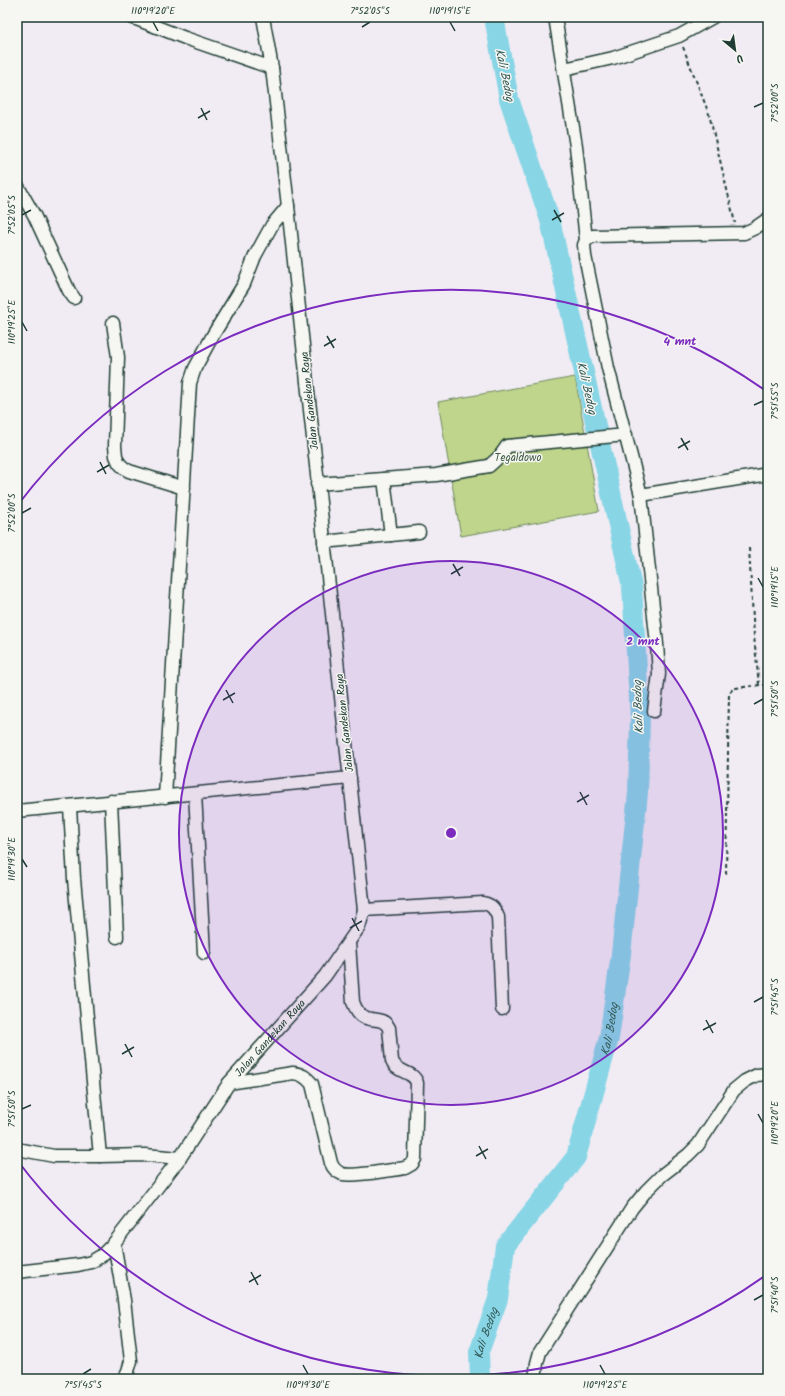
<svg xmlns="http://www.w3.org/2000/svg" width="785" height="1396" viewBox="0 0 785 1396" font-family="Kalam,sans-serif">
	<style>
		.green { fill: #bfd58c; stroke: #6f8960 }
		.lines { fill: none; stroke-linecap: round; stroke-linejoin: round }
		.river { stroke: #88d5e6; stroke-width: 20 }
		.minor-casing { stroke: #1f3d34; stroke-width: 15 }
		.path { stroke: #1f3d34; stroke-width: 2; stroke-dasharray: 4 3; stroke-linecap: butt }
		.minor { stroke: #f6f6f2; stroke-width: 12 }
		.ticks { fill: none; stroke: #1f3d34; stroke-width: 1.5 }
		.ring { fill: none; stroke: #7b2cbf; stroke-width: 2 }
		.labels { text-anchor: middle; stroke-width: 3; stroke-linejoin: round; paint-order: stroke }
		.street-label { font-size: 11px; fill: #1f3d34; stroke: #f6f6f2 }
		.park-label { font-size: 11px; fill: #3f5b46; stroke: #f6f6f2 }
		.water-label { font-size: 12px; font-style: italic; fill: #345b58; stroke: #f6f6f2 }
		.centre { fill: #7b2cbf; stroke: #f6f6f2; stroke-width: 2 }
		.ring-label { font-size: 12px; text-anchor: middle; font-weight: bold; fill: #7b2cbf; stroke: #f6f6f2; stroke-width: 3; stroke-linejoin: round; paint-order: stroke }
		.neatline { fill: none; stroke: #1f3d34; stroke-width: 1.5 }
		.ticks-label { font-size: 10px; text-anchor: middle; fill: #1f3d34 }
	</style>
	<rect width="100%" height="100%" fill="#f1ecf3"/>
	<filter id="ink" filterUnits="userSpaceOnUse"><feTurbulence type="fractalNoise" baseFrequency=".025" numOctaves="2"/><feDisplacementMap in="SourceGraphic" scale="8" xChannelSelector="R" yChannelSelector="G"/><feConvolveMatrix kernelMatrix="1 2 1 2 8 2 1 2 1" color-interpolation-filters="sRGB"/></filter>
	<g filter="url(#ink)">
		<!-- green -->
		<path class="green" d="M 575,377 L 599,511 L 461,536 L 438,402 Z"/>
		<g class="lines">
			<!-- river -->
			<path class="river" id="s1" d="M 480,1379 L 479,1352 L 498,1299 L 505,1246 L 576,1157 L 609,1038 L 621,954 L 638,793 L 640,718 L 632,587 L 550,220 L 509,99 L 494,17"/>
			<!-- minor casing -->
			<g class="minor-casing">
				<g id="minor">
					<path d="M 131,17 L 185,38 L 272,68"/>
					<path d="M 555,17 L 576,146 L 586,240 L 584,245 L 585,256 L 608,368 L 641,495 L 657,644 L 659,674 L 654,711"/>
					<path d="M 564,69 L 613,58 L 679,36 L 713,17"/>
					<path d="M 17,185 L 34,215 L 69,291 L 74,298"/>
					<path d="M 586,240 L 593,236 L 744,233 L 755,228 L 768,219"/>
					<path d="M 113,323 L 118,357 L 115,446 L 116,456 L 119,463 L 124,468 L 129,471 L 184,488"/>
					<path d="M 384,479 L 391,535"/>
					<path d="M 317,484 L 436,475 L 465,470 L 489,466 L 500,456 L 507,446 L 626,435"/>
					<path d="M 641,495 L 768,474"/>
					<path d="M 324,542 L 419,532"/>
					<path d="M 195,794 L 204,953"/>
					<path d="M 165,797 L 190,383 L 195,368 L 213,335 L 244,284 L 255,256 L 272,225 L 288,206"/>
					<path d="M 111,801 L 117,937"/>
					<path d="M 70,807 L 74,879 L 100,1156 L 145,1155 L 180,1158"/>
					<path d="M 17,811 L 350,778"/>
					<path d="M 364,910 L 483,903 C 492,905 494,908 498,917 L 502,1009"/>
					<path d="M 229,1083 L 293,1073 C 302,1074 306,1077 312,1084 L 331,1163 C 333,1168 337,1172 342,1174 C 355,1177 390,1170 405,1168 L 412,1164 L 415,1159 L 417,1083 C 413,1070 397,1074 392,1061 L 389,1028 C 380,1011 363,1030 353,1002 L 349,943"/>
					<path d="M 17,1149 L 54,1156 L 100,1156"/>
					<path d="M 114,1243 L 124,1300 L 131,1361 L 128,1371 L 124,1379"/>
					<path id="s2" d="M 17,1272 L 78,1265 L 91,1262 L 101,1256 L 114,1243 L 180,1158 L 229,1083 L 325,976 L 359,927 L 364,910 L 288,206 L 272,68 L 263,17"/>
					<path d="M 535,1379 L 537,1363 L 540,1352 L 632,1208 L 646,1191 L 662,1175 L 688,1155 L 698,1145 L 734,1090 L 745,1081 L 757,1075 L 768,1074"/>
				</g>
			</g>
			<!-- path -->
			<path class="path" d="M 683,47 L 709,114 L 735,223
				M 749,548 L 754,636 L 759,685
				M 726,874 L 729,693 L 733,689 L 736,688 L 768,684"/>
			<!-- minor -->
			<use href="#minor" class="minor"/>
		</g>
	</g>
	<!-- ticks -->
	<path class="ticks" d="M 153,22 L 158,31M 450,22 L 455,31M 362,27 L 370,22M 754,107 L 763,103M 201,108 L 207,120M 198,118 L 210,111M 554,210 L 561,222M 22,215 L 31,210M 552,220 L 564,213M 22,322 L 27,331M 327,336 L 334,348M 324,346 L 336,339M 754,405 L 763,401M 681,438 L 688,450M 678,448 L 690,441M 100,462 L 106,474M 97,472 L 109,465M 22,513 L 31,508M 453,564 L 460,576M 451,574 L 463,567M 758,578 L 763,587M 226,690 L 233,703M 223,700 L 235,693M 754,704 L 763,699M 580,792 L 587,805M 577,802 L 589,795M 22,859 L 27,867M 352,918 L 359,931M 350,928 L 362,921M 754,1002 L 763,997M 706,1020 L 713,1033M 703,1030 L 716,1023M 125,1044 L 132,1057M 122,1054 L 134,1047M 22,1109 L 31,1105M 758,1114 L 763,1123M 479,1146 L 486,1159M 476,1156 L 488,1149M 251,1272 L 258,1285M 249,1282 L 261,1275M 754,1300 L 763,1295M 303,1365 L 308,1374M 600,1365 L 605,1374M 83,1374 L 91,1369"/>
	<!-- distance rings -->
	<circle cx="451" cy="833" r="272" fill="#7b2cbf" fill-opacity=".12"/>
	<g class="ring">
		<circle cx="451" cy="833" r="272"/>
		<path d="M766 1275A543 543 0 0 1 17 1160M17 506A543 543 0 0 1 766 391"/>
	</g>
	<g class="labels">
		<!-- street labels -->
		<g class="street-label">
			<text transform="translate(309 401) rotate(-96)" y="4">Jalan Gandekan Raya</text>
			<text transform="translate(344 723) rotate(-96)" y="4">Jalan Gandekan Raya</text>
			<text dy="4" stroke="none"><textPath href="#s2" startOffset="363">Jalan Gandekan Raya</textPath></text>
		</g>
		<!-- park labels -->
		<g class="park-label">
			<text x="518" y="461">Tegaldowo</text>
		</g>
		<!-- water labels -->
		<g class="water-label">
			<text transform="translate(505 75) rotate(78)" y="4">Kali Bedog</text>
			<text transform="translate(587 388) rotate(77)" y="4">Kali Bedog</text>
			<text transform="translate(638 707) rotate(-92)" y="4">Kali Bedog</text>
			<text dy="4" stroke="none"><textPath href="#s1" startOffset="383">Kali Bedog</textPath></text>
			<text dy="4" stroke="none"><textPath href="#s1" startOffset="47">Kali Bedog</textPath></text>
		</g>
	</g>
	<circle cx="451" cy="833" r="6" class="centre"/>
	<g class="ring-label">
		<text x="680" y="345">4 mnt</text>
		<text x="643" y="645">2 mnt</text>
	</g>
	<!-- margin -->
	<rect width="785" height="1396" fill="none" stroke="#f6f6f2" stroke-width="44"/>
	<!-- north arrow -->
	<g transform="translate(735 50) rotate(151)" stroke="#f6f6f2" stroke-width="3" paint-order="stroke">
	<path d="M0-3L7 15L0 10L-7 15Z" fill="#1f3d34"/>
	<text y="-6" font-size="11" font-weight="bold" text-anchor="middle" fill="#1f3d34">U</text>
	</g>
	<rect x="22" y="22" width="741" height="1352" class="neatline"/>
	<g class="ticks-label">
		<text x="153" y="14">110°19'20"E</text>
		<text x="370" y="14">7°52'05"S</text>
		<text x="450" y="14">110°19'15"E</text>
		<text transform="translate(774 103) rotate(-90)" y="4">7°52'00"S</text>
		<text transform="translate(11 215) rotate(-90)" y="4">7°52'05"S</text>
		<text transform="translate(11 322) rotate(-90)" y="4">110°19'25"E</text>
		<text transform="translate(774 401) rotate(-90)" y="4">7°51'55"S</text>
		<text transform="translate(11 513) rotate(-90)" y="4">7°52'00"S</text>
		<text transform="translate(774 587) rotate(-90)" y="4">110°19'15"E</text>
		<text transform="translate(774 699) rotate(-90)" y="4">7°51'50"S</text>
		<text transform="translate(11 859) rotate(-90)" y="4">110°19'30"E</text>
		<text transform="translate(774 997) rotate(-90)" y="4">7°51'45"S</text>
		<text transform="translate(11 1109) rotate(-90)" y="4">7°51'50"S</text>
		<text transform="translate(774 1123) rotate(-90)" y="4">110°19'20"E</text>
		<text transform="translate(774 1295) rotate(-90)" y="4">7°51'40"S</text>
		<text x="83" y="1388">7°51'45"S</text>
		<text x="308" y="1388">110°19'30"E</text>
		<text x="605" y="1388">110°19'25"E</text>
	</g>
</svg>
